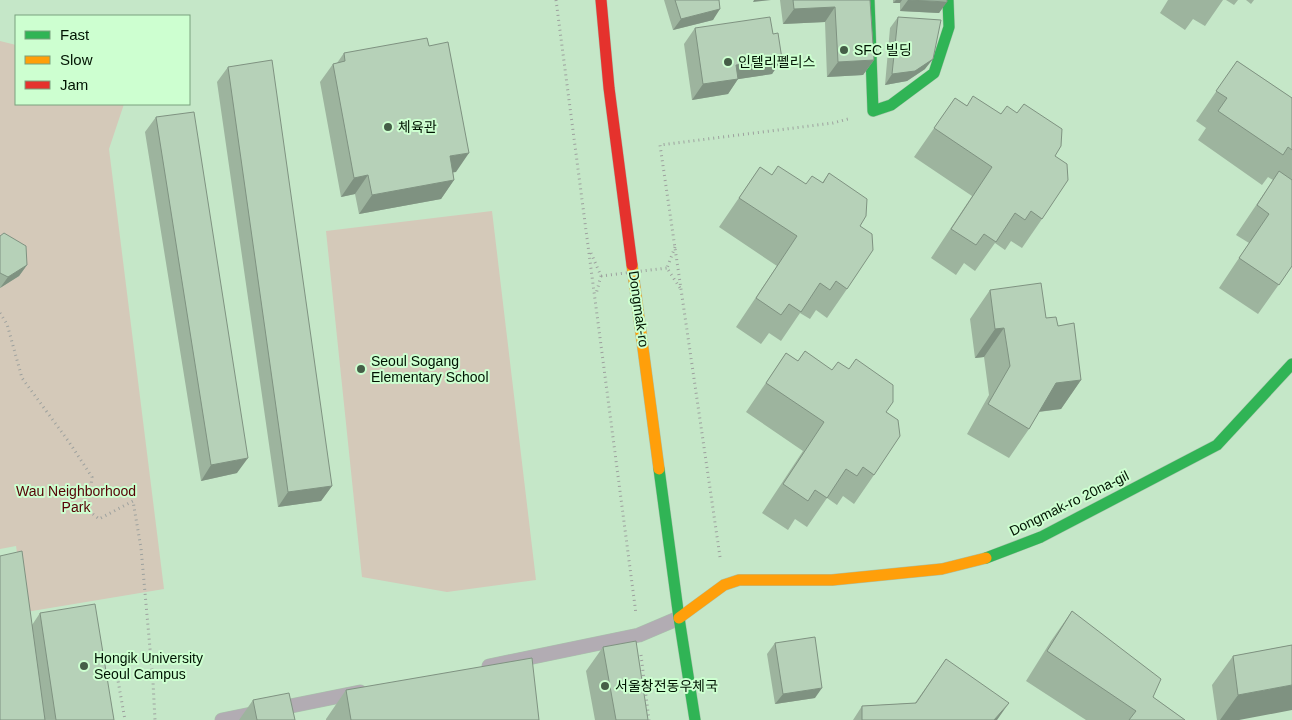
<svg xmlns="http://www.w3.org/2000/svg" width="1292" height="720" viewBox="0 0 1292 720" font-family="Arial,'Noto Sans KR',sans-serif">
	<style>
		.green { fill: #d4c9b9 }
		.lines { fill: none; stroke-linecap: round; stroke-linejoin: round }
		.lane-casing { stroke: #a8c3ab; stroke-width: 15 }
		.fast-casing { stroke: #a8c3ab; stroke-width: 12 }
		.slow-casing { stroke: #a8c3ab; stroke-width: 12 }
		.jam-casing { stroke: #a8c3ab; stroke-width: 12 }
		.path { stroke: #9da19e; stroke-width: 3; stroke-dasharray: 1 4; stroke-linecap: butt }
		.lane { stroke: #b2acb3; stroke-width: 14 }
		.fast { stroke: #30b455; stroke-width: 11 }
		.slow { stroke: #ff9f0a; stroke-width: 11 }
		.jam { stroke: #e5322d; stroke-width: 11 }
		.path-bridge { stroke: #9da19e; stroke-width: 3; stroke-dasharray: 1 4; stroke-linecap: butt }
		.wall { fill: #9db49e }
		.shaded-wall { fill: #7f9281 }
		.building { fill: #b6d1b8; stroke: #7f9281 }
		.poi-dot { fill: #455e47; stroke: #cdffd0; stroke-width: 2 }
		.labels { text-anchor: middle; stroke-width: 4; stroke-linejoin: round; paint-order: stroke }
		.poi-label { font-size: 14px; fill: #001402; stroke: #cdffd0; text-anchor: start }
		.street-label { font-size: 14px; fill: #001402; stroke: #cdffd0 }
		.park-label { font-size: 14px; fill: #560206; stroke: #cdffd0 }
	</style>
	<rect width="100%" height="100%" fill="#c5e7c8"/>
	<!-- green -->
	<path class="green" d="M 0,41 L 16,45 L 16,104 L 124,104 L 109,149 L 164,589 L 26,612 L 16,546 L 0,549 Z
		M 492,211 L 536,580 L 447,592 L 362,577 L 326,231 Z"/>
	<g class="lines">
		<!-- lane casing -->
		<g class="lane-casing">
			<path id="lane" d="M 489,666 L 639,635 L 679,618
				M 222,720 L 360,692"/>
		</g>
		<!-- fast casing -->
		<g class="fast-casing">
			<path id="fast" d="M 869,0 L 873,111 L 891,105 L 934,73 L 949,27 L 948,0
				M 659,469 L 679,618 L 695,720
				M 986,558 L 1041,537 L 1217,445 L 1292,364"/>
		</g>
		<!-- slow casing -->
		<g class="slow-casing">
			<path id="slow" d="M 632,265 L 659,469
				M 679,618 L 724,585 L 739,580 L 832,580 L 942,569 L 986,558"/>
		</g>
		<!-- jam casing -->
		<g class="jam-casing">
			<path id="jam" d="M 601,0 L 609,88 L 632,265"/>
		</g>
		<!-- path -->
		<path class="path" d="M 556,0 L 636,614
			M 675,247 L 667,268 L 680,288
			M 591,253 L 601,276 L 596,294
			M 0,313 L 7,324 L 22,378 L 69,442 L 92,477 L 88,510 L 99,519 L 133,501 L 141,548 L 153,682 L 155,720
			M 720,557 L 660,145 L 833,123 L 848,119
			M 641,655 L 649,720
			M 104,678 L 117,675 L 125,720"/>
		<!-- lane -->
		<use href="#lane" class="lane"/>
		<!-- fast -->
		<use href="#fast" class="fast"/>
		<!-- slow -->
		<use href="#slow" class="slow"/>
		<!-- jam -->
		<use href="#jam" class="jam"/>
		<!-- path-bridge -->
		<path class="path-bridge" d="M 601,276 L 667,268"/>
	</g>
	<!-- wall -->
	<path class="wall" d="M 664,0 L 719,0 L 713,20 L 673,30 Z
		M 780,0 L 870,0 L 874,60 L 863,75 L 827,77 L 825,22 L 783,24 Z
		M 893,0 L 947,0 L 939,13 L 900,11 L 900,3 L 893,3 Z
		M 1168,0 L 1223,0 L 1205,26 L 1193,19 L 1185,30 L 1160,13 Z
		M 1226,0 L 1238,0 L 1234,5 Z
		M 1246,0 L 1254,0 L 1251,4 Z
		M 898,17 L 925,69 L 907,81 L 885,85 L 890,28 Z
		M 695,28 L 773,34 L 782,59 L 772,74 L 738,79 L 728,94 L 692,100 L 684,44 Z
		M 344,53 L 456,172 L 453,172 L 454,180 L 441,199 L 359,214 L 355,194 L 341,197 L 320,82 L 333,64 L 337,63 Z
		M 1237,61 L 1292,98 L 1292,266 L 1258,314 L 1219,288 L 1249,243 L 1236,235 L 1273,180 L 1268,177 L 1262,185 L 1198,140 L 1206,128 L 1196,121 Z
		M 228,67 L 332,486 L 321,501 L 278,507 L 217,82 Z
		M 955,98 L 966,105 L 1001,114 L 1017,113 L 1024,104 L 1055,156 L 1042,219 L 1022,248 L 1011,241 L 1005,250 L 995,243 L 975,271 L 964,263 L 956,275 L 931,258 L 972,196 L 914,157 Z
		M 156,117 L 237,473 L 201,481 L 145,132 Z
		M 760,167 L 771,175 L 806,184 L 822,183 L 829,173 L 860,226 L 847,289 L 827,318 L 816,310 L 810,319 L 800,313 L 781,341 L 769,333 L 761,344 L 736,327 L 777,266 L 719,227 Z
		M 0,236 L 27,265 L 19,276 L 0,288 Z
		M 990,290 L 1046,318 L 1058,326 L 1081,380 L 1061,409 L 1039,412 L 1029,429 L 1009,458 L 967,434 L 989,395 L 984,357 L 975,358 L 970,319 Z
		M 805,351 L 886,412 L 874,475 L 854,504 L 843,496 L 837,505 L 827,498 L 807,527 L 795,519 L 788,530 L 762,513 L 803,451 L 746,412 L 786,353 L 798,361 Z
		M 1072,611 L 1153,697 L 1185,720 L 1086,720 L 1026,681 L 1051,641 Z
		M 40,613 L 114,720 L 0,720 L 32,625 Z
		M 775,643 L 815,698 L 775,704 L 767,654 Z
		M 1292,645 L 1239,720 L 1217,720 L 1212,685 L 1233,656 Z
		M 603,647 L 648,720 L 595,720 L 586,671 Z
		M 946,659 L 997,720 L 853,720 L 862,706 L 915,703 Z
		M 346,690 L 539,720 L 326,720 L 326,719 Z
		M 253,700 L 295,720 L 239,720 Z"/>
	<!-- shaded-wall -->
	<path class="shaded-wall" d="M 754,0 L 771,0 L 753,2 Z
		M 896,0 L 902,0 L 900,3 L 893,3 Z
		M 908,0 L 947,2 L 939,13 L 900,11 Z
		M 835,7 L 825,22 L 783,24 L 794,9 Z
		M 720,9 L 713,20 L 673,30 L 681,19 Z
		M 782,59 L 772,74 L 726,81 L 736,65 Z
		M 933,59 L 925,69 L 907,81 L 885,85 L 892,74 Z
		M 874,60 L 863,75 L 827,77 L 838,62 Z
		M 738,79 L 728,94 L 692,100 L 703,84 Z
		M 469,153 L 456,172 L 437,175 L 450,156 Z
		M 368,175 L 355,194 L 341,197 L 354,178 Z
		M 454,180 L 441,199 L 359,214 L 372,195 Z
		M 27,265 L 19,276 L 0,288 L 8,277 Z
		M 1004,328 L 984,357 L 975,358 L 995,329 Z
		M 1081,380 L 1061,409 L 1036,412 L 1056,383 Z
		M 248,458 L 237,473 L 201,481 L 211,465 Z
		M 332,486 L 321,501 L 278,507 L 288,492 Z
		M 1292,685 L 1292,710 L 1239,720 L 1220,720 L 1238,695 Z
		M 822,688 L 815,698 L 775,704 L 783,694 Z
		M 1009,703 L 997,720 L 994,720 Z"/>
	<!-- building -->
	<path class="building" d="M 675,0 L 719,0 L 720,9 L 681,19 Z
		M 793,0 L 870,0 L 874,60 L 838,62 L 835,7 L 794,9 Z
		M 908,0 L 947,0 L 947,2 Z
		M 770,17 L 773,34 L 778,33 L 782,59 L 736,65 L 738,79 L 703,84 L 695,28 Z
		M 898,17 L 941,20 L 933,59 L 915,71 L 892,74 Z
		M 427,38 L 429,46 L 448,42 L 469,153 L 450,156 L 454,180 L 372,195 L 368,175 L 354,178 L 333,64 L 345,61 L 344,53 Z
		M 272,60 L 332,486 L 288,492 L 228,67 Z
		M 1237,61 L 1292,98 L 1292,150 L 1288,147 L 1283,155 L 1218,111 L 1227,98 L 1216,91 Z
		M 973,96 L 1001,114 L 1007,106 L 1017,113 L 1024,104 L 1062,129 L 1061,146 L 1055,156 L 1067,164 L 1068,180 L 1042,219 L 1031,211 L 1025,220 L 1015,213 L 996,242 L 984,234 L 976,245 L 951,229 L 992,167 L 934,128 L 955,98 L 967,106 Z
		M 194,112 L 248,458 L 211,465 L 156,117 Z
		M 778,166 L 806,184 L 812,176 L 823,183 L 829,173 L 867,199 L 866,216 L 860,226 L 872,234 L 873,250 L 847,289 L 836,281 L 830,290 L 820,283 L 801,312 L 789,304 L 781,315 L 756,298 L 797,236 L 739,198 L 760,167 L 772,175 Z
		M 1279,171 L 1292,180 L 1292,266 L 1279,285 L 1239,258 L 1269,214 L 1257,205 Z
		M 4,233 L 26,246 L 27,265 L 8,277 L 0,273 L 0,236 Z
		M 1041,283 L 1046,318 L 1056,317 L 1058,326 L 1074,323 L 1081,380 L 1056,383 L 1029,429 L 988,404 L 1010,366 L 1004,328 L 995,329 L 990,290 Z
		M 805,351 L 832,370 L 838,362 L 849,369 L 856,359 L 893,385 L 893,402 L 886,412 L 898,420 L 900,436 L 874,475 L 863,467 L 857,476 L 846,469 L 827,498 L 815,490 L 808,501 L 783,484 L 824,422 L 766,383 L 786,353 L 798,361 Z
		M 22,551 L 40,683 L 45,720 L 0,720 L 0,556 Z
		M 95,604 L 114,720 L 56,720 L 40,613 Z
		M 1072,611 L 1161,679 L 1153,697 L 1185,720 L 1129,720 L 1136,711 L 1047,651 Z
		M 815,637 L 822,688 L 783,694 L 775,643 Z
		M 636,641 L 648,720 L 616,720 L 603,647 Z
		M 1292,645 L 1292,685 L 1238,695 L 1233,656 Z
		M 532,658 L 539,720 L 351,720 L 346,690 Z
		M 946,659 L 1009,703 L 994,720 L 862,720 L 862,706 L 916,703 Z
		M 289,693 L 295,720 L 257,720 L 253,700 Z"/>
	<!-- markers -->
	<g class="poi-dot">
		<circle cx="844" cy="50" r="5"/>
		<circle cx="728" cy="62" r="5"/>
		<circle cx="388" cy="127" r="5"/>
		<circle cx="361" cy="369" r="5"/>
		<circle cx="84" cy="666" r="5"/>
		<circle cx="605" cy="686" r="5"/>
	</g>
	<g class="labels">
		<!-- poi labels -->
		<g class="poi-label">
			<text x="854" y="55">SFC 빌딩</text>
			<text x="738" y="67">인텔리펠리스</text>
			<text x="398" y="132">체육관</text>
			<text x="371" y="366">Seoul Sogang<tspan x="371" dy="16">Elementary School</tspan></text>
			<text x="94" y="663">Hongik University<tspan x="94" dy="16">Seoul Campus</tspan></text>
			<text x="615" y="691">서울창전동우체국</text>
		</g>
		<!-- street labels -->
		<g class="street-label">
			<text transform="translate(639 309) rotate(82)" y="5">Dongmak-ro</text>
			<text transform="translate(1069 503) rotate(-26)" y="5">Dongmak-ro 20na-gil</text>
		</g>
		<!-- park labels -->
		<g class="park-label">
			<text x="76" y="496">Wau Neighborhood<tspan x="76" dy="16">Park</tspan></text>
		</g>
	</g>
	<!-- legend -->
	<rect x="15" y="15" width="175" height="90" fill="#cdffd0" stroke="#7ba17e"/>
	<rect x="25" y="31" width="25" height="8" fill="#30b455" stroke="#7ba17e"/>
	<text x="60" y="40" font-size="15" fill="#001402">Fast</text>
	<rect x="25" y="56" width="25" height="8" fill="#ff9f0a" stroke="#7ba17e"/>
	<text x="60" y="65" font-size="15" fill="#001402">Slow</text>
	<rect x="25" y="81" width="25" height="8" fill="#e5322d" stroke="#7ba17e"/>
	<text x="60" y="90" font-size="15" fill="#001402">Jam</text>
</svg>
